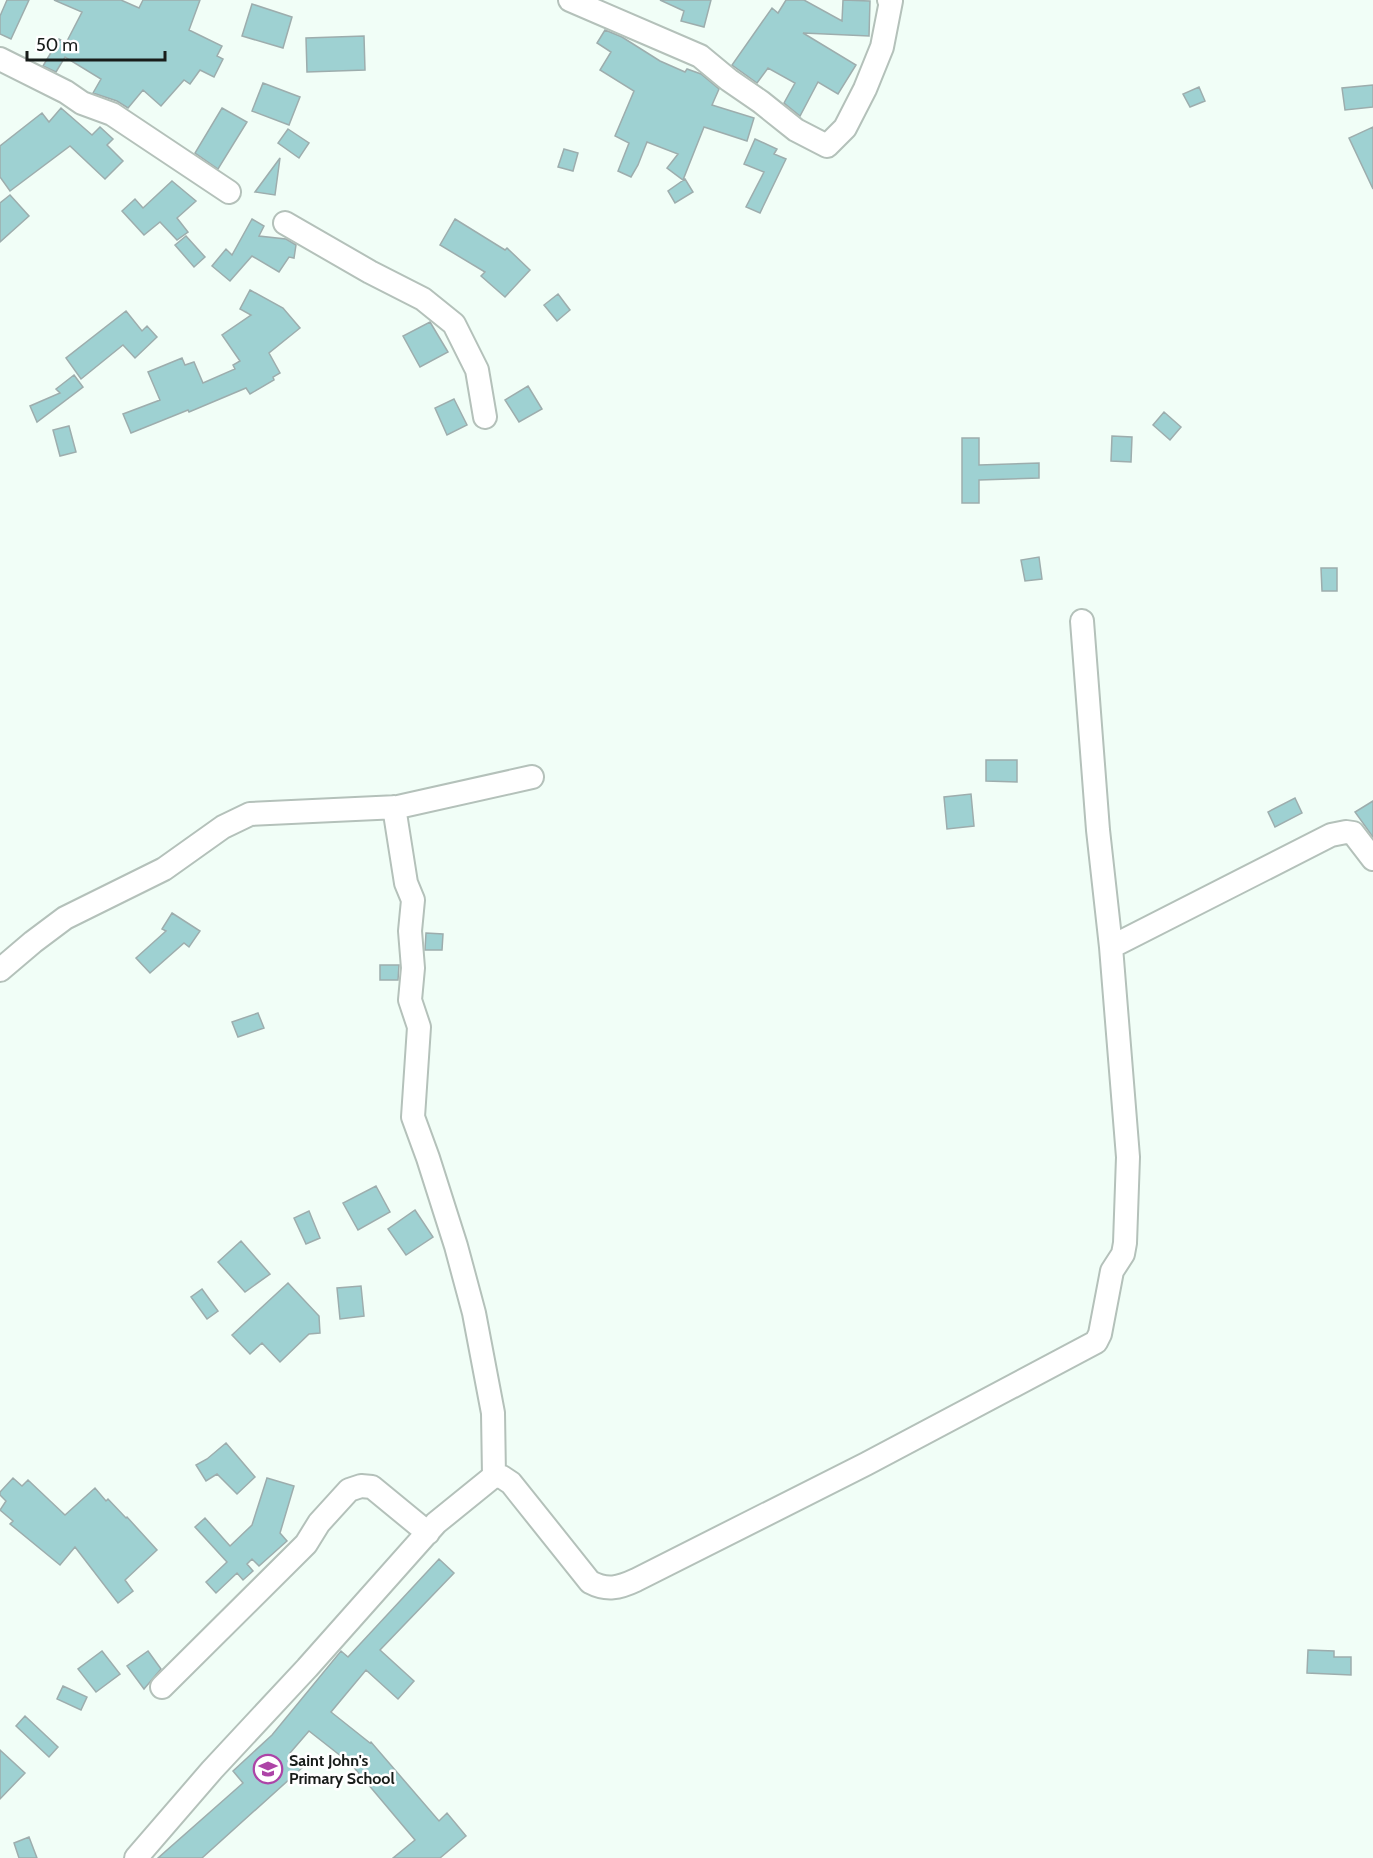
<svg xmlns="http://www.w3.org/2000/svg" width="1373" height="1858" viewBox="0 0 1373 1858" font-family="Cabin,sans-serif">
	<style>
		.building { fill: #9ed1d2; stroke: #9dadad; stroke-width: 1.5 }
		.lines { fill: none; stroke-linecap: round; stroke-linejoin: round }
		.minor-casing { stroke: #b4c1ba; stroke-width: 26 }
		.minor { stroke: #fff; stroke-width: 22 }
		.labels { text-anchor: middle; stroke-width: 5; stroke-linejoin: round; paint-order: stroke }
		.poi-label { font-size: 16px; font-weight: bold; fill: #181d1a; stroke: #fff; text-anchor: start }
	</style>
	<rect width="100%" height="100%" fill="#f1fef7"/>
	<!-- building -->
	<path class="building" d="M 7,0 L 29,0 L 11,39 L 0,34 L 0,16 Z
		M 54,0 L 121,0 L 139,8 L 143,0 L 200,0 L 189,30 L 222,46 L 217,56 L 223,59 L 214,77 L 200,70 L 190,84 L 184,80 L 161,106 L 143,90 L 128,108 L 117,101 L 93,93 L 101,79 L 65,57 L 56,72 L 43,66 L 59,39 L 66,43 L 82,12 Z
		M 660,0 L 711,0 L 704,27 L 681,21 L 684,11 Z
		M 786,0 L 804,0 L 842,21 L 843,0 L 870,1 L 869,36 L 803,33 L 856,65 L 838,94 L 818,82 L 800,116 L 784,103 L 795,83 L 768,68 L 757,83 L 732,65 L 772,8 L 778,13 Z
		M 252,4 L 292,17 L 283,48 L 242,36 Z
		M 605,30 L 622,37 L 660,61 L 685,72 L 687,69 L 701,74 L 719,89 L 712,105 L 754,118 L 747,141 L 704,127 L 683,180 L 667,168 L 678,154 L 647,142 L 638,165 L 631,177 L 618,171 L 629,143 L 615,136 L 634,91 L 600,70 L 611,52 L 597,43 Z
		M 364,36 L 365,70 L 307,72 L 306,38 Z
		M 263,83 L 300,97 L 289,125 L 252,111 Z
		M 1373,85 L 1373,107 L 1345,110 L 1342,88 Z
		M 1199,87 L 1205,101 L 1190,107 L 1183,94 Z
		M 61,108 L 92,135 L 100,127 L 113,139 L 107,145 L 123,161 L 105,179 L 70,146 L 10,191 L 0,177 L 0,146 L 42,113 L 49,122 Z
		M 222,108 L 247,122 L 218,169 L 195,153 Z
		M 1373,127 L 1373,189 L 1349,138 Z
		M 288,129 L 309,143 L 299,158 L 278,143 Z
		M 755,139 L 777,149 L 774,154 L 786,159 L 760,213 L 746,207 L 764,172 L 744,164 Z
		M 564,149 L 578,153 L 573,171 L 558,167 Z
		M 280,158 L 275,195 L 255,192 Z
		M 685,179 L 693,192 L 675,203 L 668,191 Z
		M 172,181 L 196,201 L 177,218 L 188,232 L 177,240 L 160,222 L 144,235 L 122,211 L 135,199 L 143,208 Z
		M 10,195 L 29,216 L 0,242 L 0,203 Z
		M 252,219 L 264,226 L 259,236 L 286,239 L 296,245 L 294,258 L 289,257 L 279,272 L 252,256 L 230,281 L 212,266 L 226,249 L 232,255 Z
		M 455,219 L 505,250 L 507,248 L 530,270 L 505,297 L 481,276 L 485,272 L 440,245 Z
		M 186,236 L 205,257 L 194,267 L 175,245 Z
		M 250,290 L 283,308 L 300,328 L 269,353 L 280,373 L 273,377 L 274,380 L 250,394 L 246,388 L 189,412 L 188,410 L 131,433 L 123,414 L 160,400 L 148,372 L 182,358 L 185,365 L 194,362 L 203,383 L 235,369 L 233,365 L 240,361 L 222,335 L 251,315 L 240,309 Z
		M 558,294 L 570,310 L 557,321 L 544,305 Z
		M 126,311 L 142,331 L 147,326 L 157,337 L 135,358 L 123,345 L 81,379 L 66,358 Z
		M 430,322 L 448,352 L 420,367 L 403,336 Z
		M 74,375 L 83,387 L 37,422 L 30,406 L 60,393 L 56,389 Z
		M 528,386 L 542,409 L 519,422 L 505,400 Z
		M 454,399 L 467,425 L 447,435 L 435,408 Z
		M 1164,412 L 1181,427 L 1170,440 L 1153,425 Z
		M 69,426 L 76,452 L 60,456 L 53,430 Z
		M 1112,436 L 1132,437 L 1131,462 L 1111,461 Z
		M 962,438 L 979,438 L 979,465 L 1039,463 L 1039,478 L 979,480 L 979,503 L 962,503 Z
		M 1039,557 L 1042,579 L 1025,581 L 1021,560 Z
		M 1321,568 L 1337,568 L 1337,591 L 1322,591 Z
		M 986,760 L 1017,760 L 1017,782 L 986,781 Z
		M 971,794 L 974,826 L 947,829 L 944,797 Z
		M 1295,798 L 1302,813 L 1275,827 L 1268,812 Z
		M 1373,801 L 1373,837 L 1355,812 Z
		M 172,913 L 200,931 L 189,947 L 184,943 L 150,973 L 136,958 L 166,931 L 162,929 Z
		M 426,933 L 443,934 L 442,950 L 425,950 Z
		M 380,965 L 399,965 L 398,980 L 380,980 Z
		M 258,1013 L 264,1028 L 238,1037 L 232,1022 Z
		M 376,1186 L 390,1212 L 358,1230 L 343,1203 Z
		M 415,1210 L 433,1237 L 406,1255 L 388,1229 Z
		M 309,1211 L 320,1238 L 306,1244 L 294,1218 Z
		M 241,1241 L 270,1274 L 245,1292 L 218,1262 Z
		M 288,1283 L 319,1316 L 320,1333 L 309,1334 L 280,1362 L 262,1343 L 250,1354 L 232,1335 Z
		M 361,1286 L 364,1316 L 340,1319 L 337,1288 Z
		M 202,1289 L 218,1311 L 207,1319 L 191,1297 Z
		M 226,1443 L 255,1477 L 237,1494 L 217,1474 L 206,1481 L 196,1465 L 207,1459 Z
		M 13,1478 L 22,1486 L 28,1480 L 65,1515 L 95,1488 L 106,1501 L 108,1499 L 126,1518 L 127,1517 L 157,1550 L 125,1580 L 133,1591 L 118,1603 L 75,1547 L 60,1565 L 10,1524 L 13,1521 L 0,1510 L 6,1501 L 0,1495 L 0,1492 Z
		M 267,1478 L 294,1486 L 280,1533 L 287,1541 L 259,1566 L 252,1559 L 247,1564 L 253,1571 L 243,1580 L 237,1573 L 216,1593 L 206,1582 L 227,1562 L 195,1527 L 205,1518 L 230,1546 L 252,1525 Z
		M 439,1559 L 454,1573 L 380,1650 L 414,1681 L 398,1699 L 366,1670 L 331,1712 L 370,1743 L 371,1742 L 439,1821 L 447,1813 L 466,1836 L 440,1858 L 393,1858 L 415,1840 L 351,1764 L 309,1731 L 290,1753 L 303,1767 L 202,1858 L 158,1858 L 243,1783 L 233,1771 L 272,1735 L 341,1651 L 348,1657 Z
		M 1308,1650 L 1334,1651 L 1334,1657 L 1351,1657 L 1351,1675 L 1307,1673 Z
		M 102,1651 L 120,1674 L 96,1692 L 78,1669 Z
		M 148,1651 L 161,1669 L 144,1689 L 127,1666 Z
		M 63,1686 L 87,1697 L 81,1710 L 57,1699 Z
		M 25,1716 L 58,1747 L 49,1757 L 16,1726 Z
		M 0,1750 L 25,1773 L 0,1799 Z
		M 29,1837 L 37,1858 L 19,1858 L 14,1843 Z"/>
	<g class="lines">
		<!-- minor casing -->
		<g class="minor-casing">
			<path id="minor" d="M 570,0 L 700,56 L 729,80 L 761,102 L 796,130 L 827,146 L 845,128 L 865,89 L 882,47 L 891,1 L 889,0
				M 0,59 L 66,92 L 82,103 L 112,114 L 229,192
				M 285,223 L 370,272 L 423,299 L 454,324 L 477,370 L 485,417
				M 394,807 L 406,883 L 413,900 L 410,931 L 413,968 L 410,1000 L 419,1027 L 413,1117 L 428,1158 L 456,1246 L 474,1313 L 493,1413 L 494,1476
				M 1111,947 L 1331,835 L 1346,832 L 1353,833 L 1373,859
				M 0,970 L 33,942 L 65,918 L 164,869 L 223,827 L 250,814 L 398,807 L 532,777
				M 162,1687 L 306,1544 L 319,1523 L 349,1490 L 361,1486 L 372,1487 L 428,1533
				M 136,1858 L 212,1770 L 307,1668 L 436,1523 L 494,1476 L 502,1477 L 511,1483 L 590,1582 C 607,1591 619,1588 636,1580 L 866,1464 L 1096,1342 L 1100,1334 L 1112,1271 L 1123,1254 L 1125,1243 L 1128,1157 L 1111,947 L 1098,830 L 1082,621"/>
		</g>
		<!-- minor -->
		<use href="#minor" class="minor"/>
	</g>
	<!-- icons -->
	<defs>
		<g id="school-ring" transform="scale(1.5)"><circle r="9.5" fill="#fff" stroke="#ad44a7" stroke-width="1.5"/><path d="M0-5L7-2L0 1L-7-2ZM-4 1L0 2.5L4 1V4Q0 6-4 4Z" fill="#ad44a7"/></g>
	</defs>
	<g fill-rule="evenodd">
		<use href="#school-ring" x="268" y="1769"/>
	</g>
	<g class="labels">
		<!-- poi labels -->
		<g class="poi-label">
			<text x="289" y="1766">Saint John's<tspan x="289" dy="18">Primary School</tspan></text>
		</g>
	</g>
	<!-- scale -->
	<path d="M27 51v9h138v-9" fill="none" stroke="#181d1a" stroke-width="3"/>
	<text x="36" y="51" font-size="18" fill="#181d1a" stroke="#ffffff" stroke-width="4.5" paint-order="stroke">50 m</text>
</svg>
